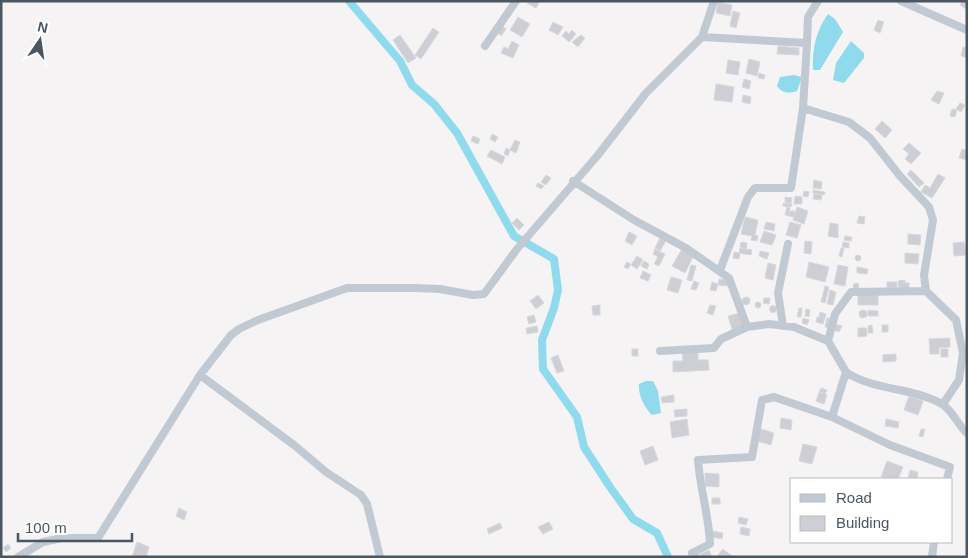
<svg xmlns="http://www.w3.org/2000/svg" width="968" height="558" viewBox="0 0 968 558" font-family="Helvetica,sans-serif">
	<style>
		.water { fill: #90daee }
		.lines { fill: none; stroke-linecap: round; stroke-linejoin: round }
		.canal { stroke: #90daee; stroke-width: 8 }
		.building { fill: #cdcfd5; stroke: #d7d9de }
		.minor { stroke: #c1cad2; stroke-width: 8 }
	</style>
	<rect width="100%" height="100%" fill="#f5f3f3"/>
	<!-- water -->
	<path class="water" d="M 828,14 L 835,19 L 843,32 L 820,70 L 813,70 C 812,49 816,31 828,14 Z
		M 851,41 L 864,53 L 864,58 L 844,83 L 833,80 L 836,63 Z
		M 794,75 L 802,77 L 797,91 C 788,94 782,93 777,86 L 780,77 Z
		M 646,381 L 653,381 L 658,391 L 661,413 L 652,415 C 644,407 638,395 639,384 Z"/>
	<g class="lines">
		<!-- canal -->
		<path class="canal" d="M 349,1 L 400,61 L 412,85 L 434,104 L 457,133 L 514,236 L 554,259 L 558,290 L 554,308 L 542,340 L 543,369 L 577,417 L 584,447 L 610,487 L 633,519 L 657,533 L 668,557"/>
	</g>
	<!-- building -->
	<path class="building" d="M 529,1 L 540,1 L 536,8 L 527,3 Z
		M 962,1 L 967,1 L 966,9 L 960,5 Z
		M 718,2 L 732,5 L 730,16 L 716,13 Z
		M 733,11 L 740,13 L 736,28 L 730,26 Z
		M 518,17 L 530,24 L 522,37 L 510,30 Z
		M 878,20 L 884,22 L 880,33 L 874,30 Z
		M 553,22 L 563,27 L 558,35 L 549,30 Z
		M 502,26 L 506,29 L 501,36 L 497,32 Z
		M 433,28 L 439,32 L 421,59 L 415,55 Z
		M 572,30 L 576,34 L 569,42 L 562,36 L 566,31 L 569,34 Z
		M 400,35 L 416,58 L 408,63 L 393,40 Z
		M 581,35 L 585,38 L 578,47 L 572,42 Z
		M 512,41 L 519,45 L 513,58 L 501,53 L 504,47 L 508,49 Z
		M 778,46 L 799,48 L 799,55 L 777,54 Z
		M 963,47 L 967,48 L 967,58 L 961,56 Z
		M 749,59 L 760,62 L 757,76 L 746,73 Z
		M 728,60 L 740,62 L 738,75 L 726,73 Z
		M 759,73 L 765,75 L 764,79 L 758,78 Z
		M 744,79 L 751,81 L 749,89 L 742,87 Z
		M 716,84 L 734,87 L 732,102 L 714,100 Z
		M 937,91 L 944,93 L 939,104 L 931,100 Z
		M 743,95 L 751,97 L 750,104 L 742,102 Z
		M 960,103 L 965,105 L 961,112 L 956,109 Z
		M 952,109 L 957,110 L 955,117 L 950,116 Z
		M 882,121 L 892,130 L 885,138 L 875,129 Z
		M 492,134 L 498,137 L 495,142 L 490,139 Z
		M 473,136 L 480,139 L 478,144 L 471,141 Z
		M 515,140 L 520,142 L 516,153 L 510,150 Z
		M 909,143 L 921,153 L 911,164 L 905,159 L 909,154 L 903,149 Z
		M 506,148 L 510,150 L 508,156 L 504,154 Z
		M 962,149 L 967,151 L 967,160 L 959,158 Z
		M 491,150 L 505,157 L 502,164 L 487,156 Z
		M 911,170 L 924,183 L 919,187 L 907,174 Z
		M 938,174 L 945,178 L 932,198 L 921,192 L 925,185 L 930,188 Z
		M 546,175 L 551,178 L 546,185 L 541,182 Z
		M 814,180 L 822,182 L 821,189 L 813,188 Z
		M 538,183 L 544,186 L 541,189 L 536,186 Z
		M 813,190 L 825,192 L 824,195 L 813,193 Z
		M 804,191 L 809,192 L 808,197 L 803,196 Z
		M 814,194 L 822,195 L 821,200 L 813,199 Z
		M 795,196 L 802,197 L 802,204 L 794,204 Z
		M 785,197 L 792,198 L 791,203 L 785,202 Z
		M 783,203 L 792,204 L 791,207 L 783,206 Z
		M 787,207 L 790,208 L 789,216 L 785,215 Z
		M 797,207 L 808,211 L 804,224 L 793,220 Z
		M 790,211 L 795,211 L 794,217 L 789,216 Z
		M 859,216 L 865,217 L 864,224 L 857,223 Z
		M 745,217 L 758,220 L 755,235 L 758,236 L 757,241 L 751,240 L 752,236 L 741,234 Z
		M 517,218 L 524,225 L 519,230 L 512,223 Z
		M 766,222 L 775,224 L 774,231 L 764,229 Z
		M 790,222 L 801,225 L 797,238 L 786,235 Z
		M 830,223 L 838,224 L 838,238 L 828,236 Z
		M 764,231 L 776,235 L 772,245 L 760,242 Z
		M 629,232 L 637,236 L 632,245 L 625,241 Z
		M 908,234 L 921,235 L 920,245 L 908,244 Z
		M 845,236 L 852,237 L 851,241 L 844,240 Z
		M 660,238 L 666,241 L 660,251 L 655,248 Z
		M 805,241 L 812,242 L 811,254 L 804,253 Z
		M 741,242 L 747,243 L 746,249 L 740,247 Z
		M 843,242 L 849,243 L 849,248 L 842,247 Z
		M 964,242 L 966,255 L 954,256 L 953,243 Z
		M 740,248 L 752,250 L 751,255 L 739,253 Z
		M 841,248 L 844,248 L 842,257 L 839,256 Z
		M 655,249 L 665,254 L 659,266 L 654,264 L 658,257 L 653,254 Z
		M 682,249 L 694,255 L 685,273 L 672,266 Z
		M 760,251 L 769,253 L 767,259 L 759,256 Z
		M 734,252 L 740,253 L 739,259 L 733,258 Z
		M 905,253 L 919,254 L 918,264 L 905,263 Z
		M855 258a3 3 0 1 1 6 0a3 3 0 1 1-6 0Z
		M 637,256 L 643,260 L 637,269 L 631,265 Z
		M 644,261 L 649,264 L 647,269 L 641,266 Z
		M 627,262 L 631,264 L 628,269 L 624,267 Z
		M 809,262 L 829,267 L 825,282 L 806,277 Z
		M 768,263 L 776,265 L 773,280 L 765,278 Z
		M 691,265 L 696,266 L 692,281 L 687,280 Z
		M 838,265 L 848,267 L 845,286 L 834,284 Z
		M 857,267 L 868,269 L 867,274 L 857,273 Z
		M 643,271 L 651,275 L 648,281 L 640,278 Z
		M 671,277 L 682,280 L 678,293 L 667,290 Z
		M 719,279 L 729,280 L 728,286 L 718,285 Z
		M 905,280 L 905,283 L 909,283 L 909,289 L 899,289 L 898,281 Z
		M 694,281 L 699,283 L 696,290 L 691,289 Z
		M 712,282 L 718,284 L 716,291 L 710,290 Z
		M 887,282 L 897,282 L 897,287 L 887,288 Z
		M853 286a3 3 0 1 1 6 0a3 3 0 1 1-6 0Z
		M 825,286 L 829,287 L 825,303 L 821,302 Z
		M 830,290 L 836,292 L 833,305 L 827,304 Z
		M 538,295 L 544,303 L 536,309 L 530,301 Z
		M 858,295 L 878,295 L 878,305 L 858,305 Z
		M742 301a4 4 0 1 1 8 0a4 4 0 1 1-8 0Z
		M 764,298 L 770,298 L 769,304 L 763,303 Z
		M755 305a3 3 0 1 1 6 0a3 3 0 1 1-6 0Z
		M 600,305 L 600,315 L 593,315 L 592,306 Z
		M 710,305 L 716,306 L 713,315 L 707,313 Z
		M769.5 309a3.5 3.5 0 1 1 7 0a3.5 3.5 0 1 1-7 0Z
		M 799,308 L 802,308 L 801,317 L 797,317 Z
		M 806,309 L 810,310 L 809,317 L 805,316 Z
		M859 314a4 4 0 1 1 8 0a4 4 0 1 1-8 0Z
		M 868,310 L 878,311 L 878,316 L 868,316 Z
		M 820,312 L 826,314 L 825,318 L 819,317 Z
		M 740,313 L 744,326 L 732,329 L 728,316 Z
		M 534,315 L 536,322 L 529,324 L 527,317 Z
		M 817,317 L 825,318 L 823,324 L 816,322 Z
		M 803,318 L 809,320 L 807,325 L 802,323 Z
		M 827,318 L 832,319 L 830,328 L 825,327 Z
		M 835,324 L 842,326 L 839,332 L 833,330 Z
		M 872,325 L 873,333 L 868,333 L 868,326 Z
		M 882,325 L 888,325 L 888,332 L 882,332 Z
		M 537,326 L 538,332 L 527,334 L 526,328 Z
		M 858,328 L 866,328 L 867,336 L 858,337 Z
		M 950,338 L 950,347 L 939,348 L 939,354 L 930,354 L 929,339 Z
		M 632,349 L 638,349 L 638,356 L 632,356 Z
		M 941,349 L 948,349 L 948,357 L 941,357 Z
		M 698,351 L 698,360 L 708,360 L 709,370 L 673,372 L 673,361 L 683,361 L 682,352 Z
		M 896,354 L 896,361 L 883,362 L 883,355 Z
		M 558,355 L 564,371 L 557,373 L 551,358 Z
		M 821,388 L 827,390 L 825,394 L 819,392 Z
		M 819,392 L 827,395 L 824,404 L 816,401 Z
		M 674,395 L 674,402 L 662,403 L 661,397 Z
		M 909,396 L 923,401 L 918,415 L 904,410 Z
		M 687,409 L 687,416 L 675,417 L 674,410 Z
		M 781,418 L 792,420 L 791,430 L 780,428 Z
		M 687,419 L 689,435 L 672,438 L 670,422 Z
		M 886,419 L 899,422 L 898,428 L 885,426 Z
		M 761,429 L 774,433 L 771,445 L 757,441 Z
		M 921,429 L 925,429 L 923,437 L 919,436 Z
		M 803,444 L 817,447 L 812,464 L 799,461 Z
		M 653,446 L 658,460 L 645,465 L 640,451 Z
		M 887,461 L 903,467 L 898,479 L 881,477 Z
		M 910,470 L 918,472 L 917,479 L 908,478 Z
		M 705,473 L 719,474 L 719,487 L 705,486 Z
		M 712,498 L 720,498 L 720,504 L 712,504 Z
		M 179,508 L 187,512 L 184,520 L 176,516 Z
		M 739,517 L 748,519 L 746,525 L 738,523 Z
		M 549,522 L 553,529 L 543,534 L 538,527 Z
		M 500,523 L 502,528 L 489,534 L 487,529 Z
		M 741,527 L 750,529 L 749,536 L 740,534 Z
		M 713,531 L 723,533 L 722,539 L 712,537 Z
		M 137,542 L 149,547 L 146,557 L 132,557 Z
		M 8,544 L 11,548 L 6,552 L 3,548 Z
		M 723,549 L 732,556 L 731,557 L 717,556 Z
		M 709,550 L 712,557 L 701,557 L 699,555 Z"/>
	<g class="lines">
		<!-- minor -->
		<path class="minor" d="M 901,1 L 967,30
			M 702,37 L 807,43 L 808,17 L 818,1
			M 807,43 L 803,108 L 849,122 L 870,138 L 900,176 L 929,207 L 933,220 L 924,275 L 926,291 L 851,292 L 835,314 L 828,341
			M 485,46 L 516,1
			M 573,181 L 634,220 L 686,248 L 729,278 L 747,327 L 769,324 L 794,327 L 828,341 L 846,372 L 832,417 L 890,445 L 950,467 L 947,479
			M 720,270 L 748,197 L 755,188 L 791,188 L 803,108
			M 926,291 L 956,320 L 963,353 L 959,380 L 943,404
			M 783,326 L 778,293 L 788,244
			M 660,351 L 714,348 L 721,339 L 747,327
			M 846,372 C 874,391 912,387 942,404 C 952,410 958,425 967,433
			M 200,375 L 294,445 L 326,472 L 361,495 L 367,504 L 380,557
			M 18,557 L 43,542 L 62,538 L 98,538 L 200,375 L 231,335 L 239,329 L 258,320 L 347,288 L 414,288 L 440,289 L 473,295 L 484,294 L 517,249 L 598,155 L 646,93 L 702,37 L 714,1
			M 695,557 L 692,553 L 710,544 C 709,516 700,489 698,460 L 752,457 L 762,400 L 774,397 L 832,417
			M 932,557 L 934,542"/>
	</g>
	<!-- border -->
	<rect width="968" height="558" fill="none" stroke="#4a5661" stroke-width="5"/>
	<!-- legend -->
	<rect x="790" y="478" width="162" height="65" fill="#ffffff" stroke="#b7bbc0"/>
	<rect x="800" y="494" width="25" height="8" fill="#c1cad2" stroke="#b7bbc0"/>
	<text x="836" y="503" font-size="15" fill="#4a5661">Road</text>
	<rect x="800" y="516" width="25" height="15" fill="#cdcfd5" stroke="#b7bbc0"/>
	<text x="836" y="528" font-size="15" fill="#4a5661">Building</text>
	<!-- north arrow -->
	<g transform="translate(40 40) rotate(13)" stroke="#ffffff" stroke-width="4" paint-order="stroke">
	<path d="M0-4L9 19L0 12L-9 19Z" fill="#4a5661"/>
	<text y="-8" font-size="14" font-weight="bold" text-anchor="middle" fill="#4a5661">N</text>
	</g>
	<!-- scale -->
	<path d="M18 533v8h114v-8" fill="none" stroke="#4a5661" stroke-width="2.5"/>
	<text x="25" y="533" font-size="15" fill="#4a5661" stroke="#ffffff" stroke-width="4" paint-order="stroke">100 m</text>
</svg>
